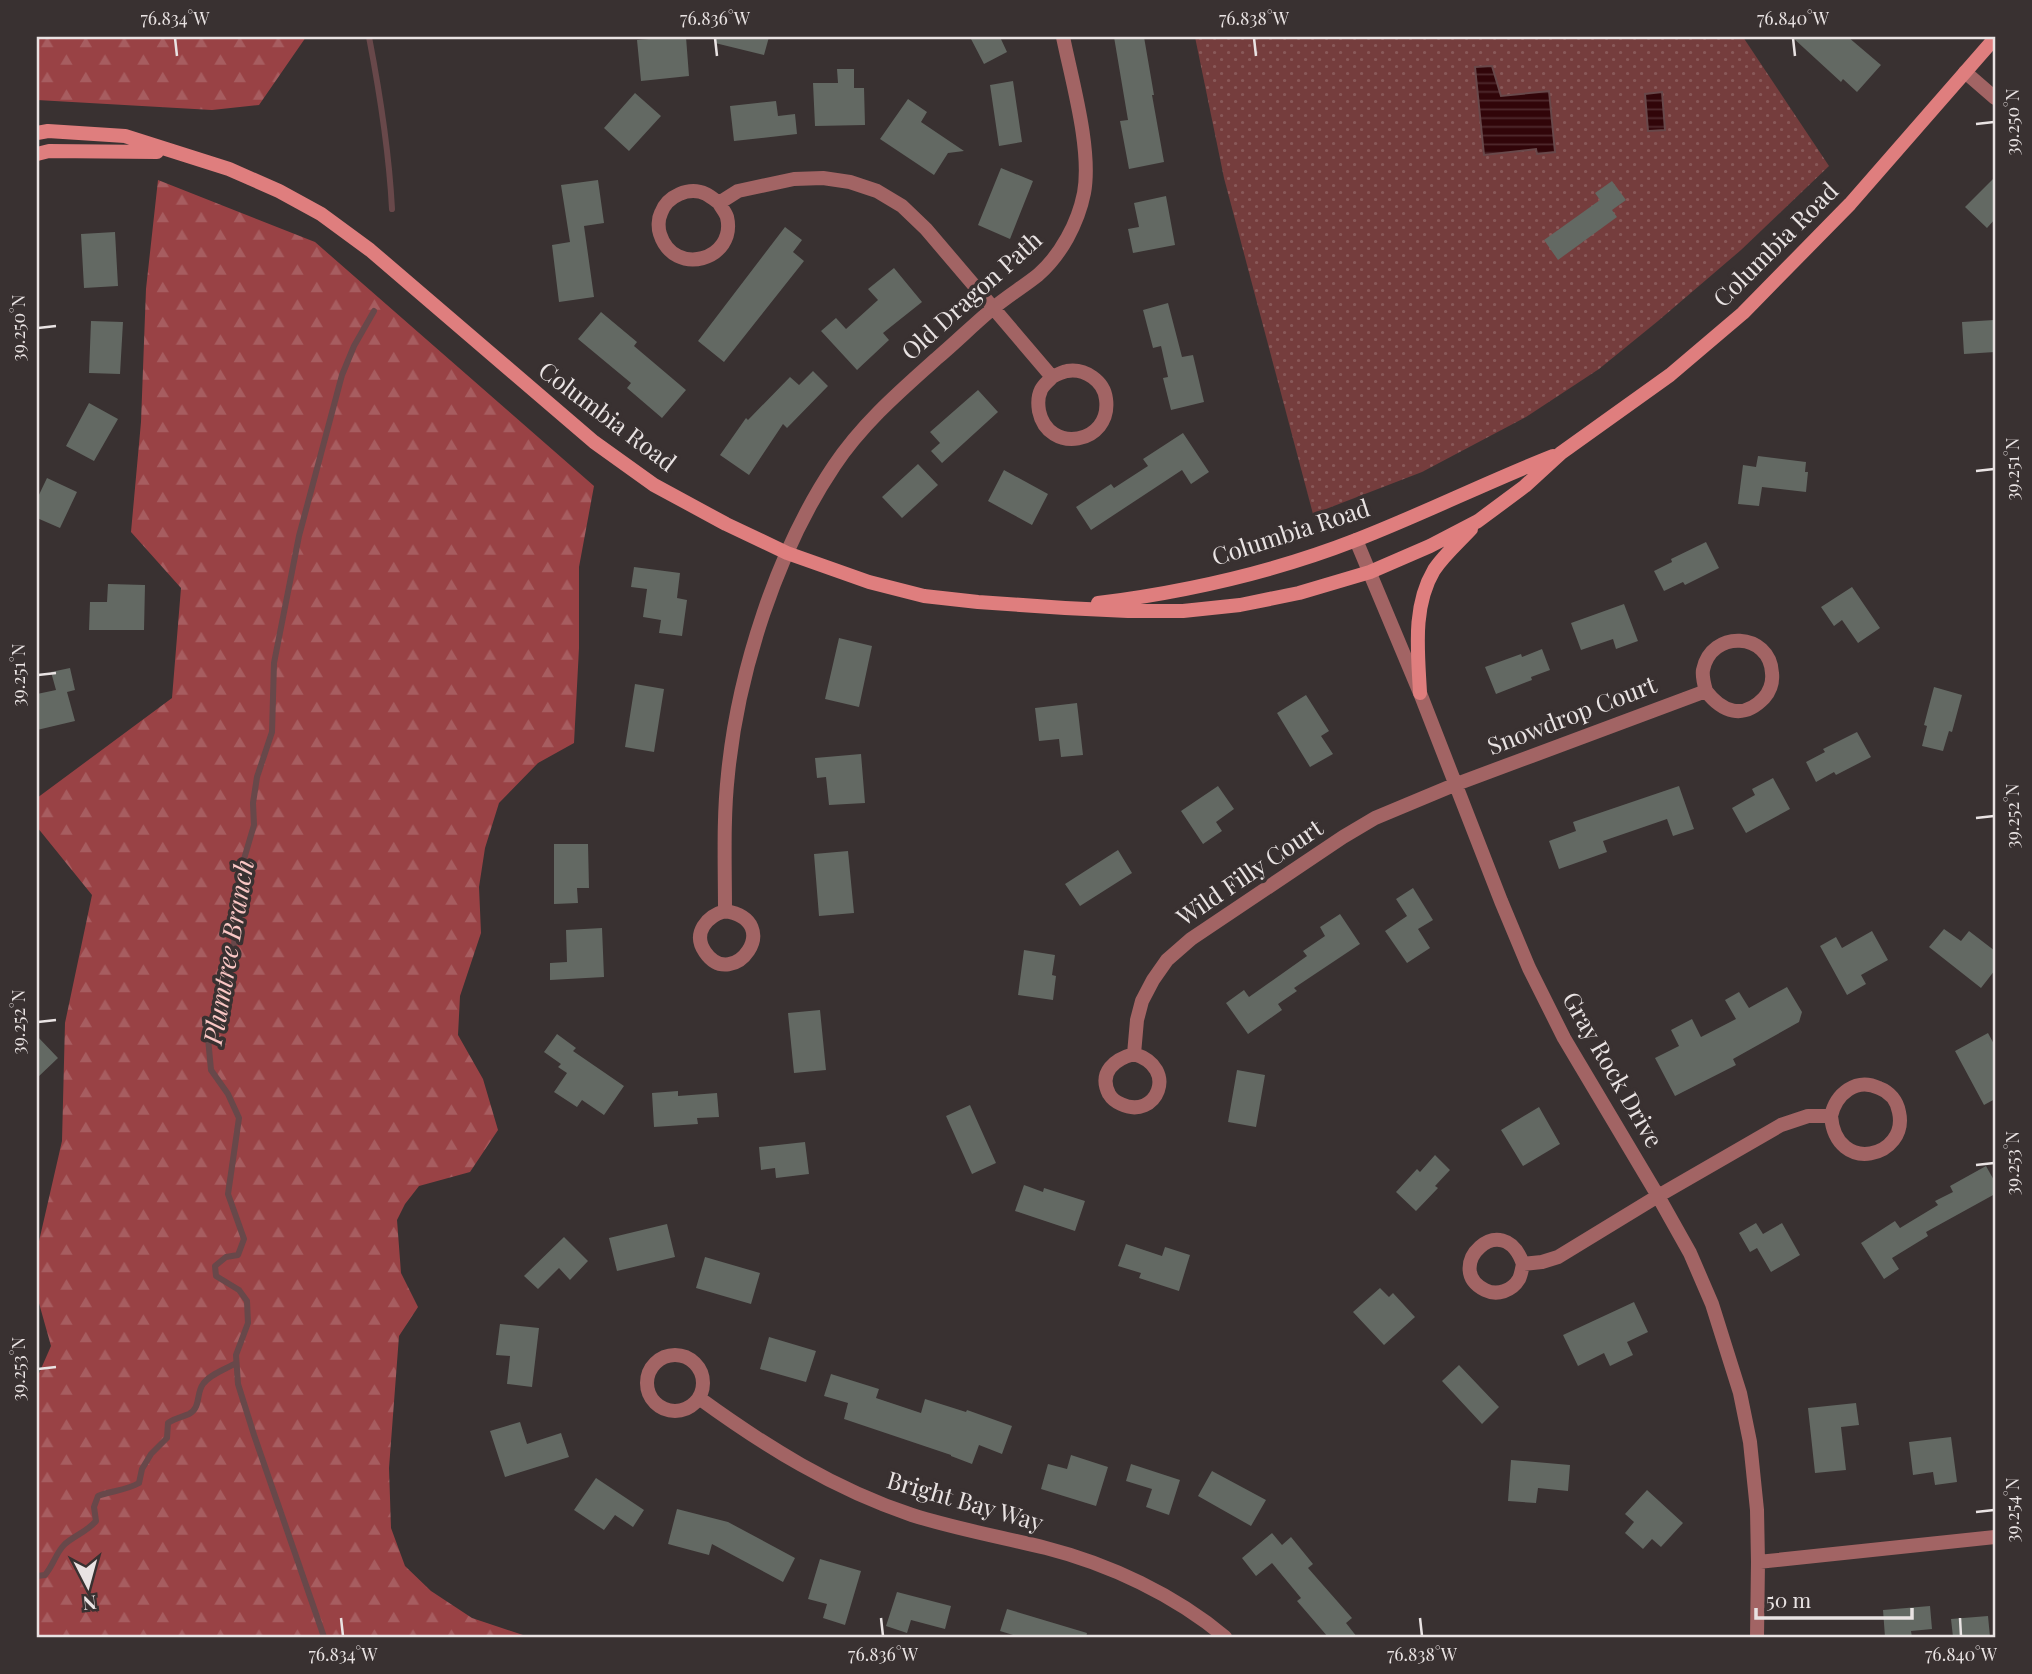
<svg xmlns="http://www.w3.org/2000/svg" width="2032" height="1674" viewBox="0 0 2032 1674" font-family="'Playfair Display',serif">
	<style>
		.forest { fill: url(#forest-firs) }
		.park { fill: url(#park-dots) }
		.water { fill: url(#water-rules); stroke: #68484a; stroke-width: 2 }
		.lines { fill: none; stroke-linecap: round; stroke-linejoin: round }
		.stream { stroke: #68484a; stroke-width: 6 }
		.building { fill: #636963 }
		.street { stroke: #a26464; stroke-width: 14 }
		.secondary { stroke: #df7e7e; stroke-width: 14 }
		.ticks { fill: none; stroke: #e9e3e3; stroke-width: 2.5 }
		.labels { text-anchor: middle; stroke-width: 7; stroke-linejoin: round; paint-order: stroke }
		.street-label { font-size: 24px; fill: #e9e3e3; stroke: #393131 }
		.water-label { font-size: 26px; font-style: italic; fill: #fac7c5; stroke: #393131 }
		.neatline { fill: none; stroke: #e9e3e3; stroke-width: 2.5 }
		.ticks-label { font-size: 18px; text-anchor: middle; fill: #e9e3e3 }
	</style>
	<defs>
		<pattern id="forest-firs" width="22" height="20" patternUnits="userSpaceOnUse" patternTransform="scale(1.75)"><rect width="22" height="20" fill="#994245"/><path d="M5 1l3.5 6h-7zM16 11l3.5 6h-7z" fill="#a75d60"/></pattern>
		<pattern id="park-dots" width="8" height="8" patternUnits="userSpaceOnUse" patternTransform="scale(1.75)"><rect width="8" height="8" fill="#753d3d"/><path d="M2 2h.1M6 6h.1" fill="none" stroke="#895959" stroke-width="1.8" stroke-linecap="round"/></pattern>
		<pattern id="water-rules" width="6" height="5" patternUnits="userSpaceOnUse" patternTransform="scale(1.75)"><rect width="6" height="5" fill="#310509"/><path d="M0 2.5h6" fill="none" stroke="#4f292d"/></pattern>
	</defs>
	<rect width="100%" height="100%" fill="#393131"/>
	<!-- forest -->
	<path class="forest" d="M 37,37 L 306,37 L 259,105 L 212,110 L 37,100 Z
		M 158,180 L 315,242 L 594,486 L 579,567 L 579,648 L 574,743 L 538,763 L 499,803 L 485,848 L 479,887 L 481,933 L 460,996 L 458,1035 L 483,1079 L 498,1130 L 470,1172 L 419,1186 L 405,1204 L 397,1220 L 401,1273 L 418,1307 L 399,1336 L 389,1468 L 391,1528 L 405,1566 L 431,1591 L 472,1618 L 529,1637 L 37,1637 L 37,1378 L 51,1346 L 37,1296 L 37,1250 L 62,1141 L 65,1023 L 92,895 L 37,827 L 37,798 L 172,698 L 181,588 L 131,532 L 141,422 L 146,289 Z"/>
	<!-- park -->
	<path class="park" d="M 1195,37 L 1743,37 L 1829,166 L 1741,250 L 1658,321 L 1599,369 L 1526,417 L 1422,472 L 1313,514 L 1224,178 Z"/>
	<!-- water -->
	<path class="water" d="M 1492,66 L 1501,96 L 1549,91 L 1555,152 L 1537,154 L 1536,149 L 1484,155 L 1475,67 Z
		M 1662,92 L 1665,130 L 1648,131 L 1645,94 Z"/>
	<g class="lines">
		<!-- stream -->
		<path class="stream" d="M 369,37 C 380,94 389,151 392,209
			M 37,1576 L 45,1575 C 53,1566 56,1553 64,1545 C 73,1536 87,1532 96,1521 L 94,1507 L 98,1496 C 111,1491 127,1490 139,1483 L 142,1469 L 151,1454 L 167,1438 L 168,1423 C 175,1418 182,1417 189,1414 C 201,1408 196,1393 203,1384 C 210,1374 226,1369 236,1363
			M 324,1637 L 254,1435 L 238,1384 L 236,1355 L 248,1323 L 247,1301 L 239,1290 L 216,1276 L 215,1266 L 226,1257 L 238,1255 L 244,1239 L 228,1194 L 239,1118 L 228,1094 L 211,1070 L 208,1038 L 234,946 L 239,876 L 254,825 L 253,803 L 257,777 L 272,732 L 274,663 L 299,536 L 342,375 L 354,346 L 374,311"/>
	</g>
	<!-- building -->
	<path class="building" d="M 672,37 L 686,37 L 689,76 L 641,81 L 637,40 Z
		M 716,37 L 769,37 L 764,55 L 715,43 Z
		M 970,37 L 1000,37 L 1007,52 L 984,64 Z
		M 1114,37 L 1144,37 L 1154,95 L 1152,95 L 1164,162 L 1129,169 L 1120,121 L 1128,120 Z
		M 1792,37 L 1848,37 L 1881,65 L 1857,92 L 1843,79 L 1841,82 Z
		M 837,69 L 854,69 L 854,88 L 864,88 L 865,125 L 815,126 L 813,83 L 838,83 Z
		M 1013,81 L 1022,142 L 999,146 L 990,85 Z
		M 635,93 L 661,116 L 629,151 L 604,128 Z
		M 908,99 L 927,112 L 921,122 L 964,151 L 948,153 L 934,175 L 880,139 Z
		M 776,101 L 778,116 L 795,114 L 797,134 L 734,141 L 730,106 Z
		M 1001,168 L 1033,181 L 1010,239 L 978,225 Z
		M 1995,177 L 1995,219 L 1987,228 L 1965,207 Z
		M 598,180 L 604,223 L 584,226 L 594,297 L 559,302 L 552,245 L 570,242 L 561,185 Z
		M 1612,181 L 1626,200 L 1612,210 L 1617,217 L 1558,260 L 1544,240 L 1600,200 L 1595,193 Z
		M 1166,196 L 1175,245 L 1133,253 L 1128,229 L 1139,227 L 1134,203 Z
		M 785,227 L 802,240 L 793,252 L 804,261 L 724,362 L 698,341 Z
		M 115,232 L 118,286 L 84,288 L 81,234 Z
		M 894,268 L 922,302 L 883,333 L 889,340 L 857,370 L 821,331 L 836,318 L 846,329 L 878,300 L 868,289 Z
		M 1168,303 L 1182,357 L 1193,355 L 1204,402 L 1171,410 L 1163,378 L 1168,377 L 1161,346 L 1153,348 L 1143,310 Z
		M 601,312 L 637,342 L 634,346 L 686,390 L 662,418 L 627,388 L 631,383 L 578,339 Z
		M 1994,320 L 1995,352 L 1964,354 L 1962,322 Z
		M 91,321 L 123,322 L 120,374 L 89,373 Z
		M 813,371 L 828,386 L 787,428 L 783,424 L 749,475 L 720,455 L 746,418 L 748,420 L 790,377 L 799,385 Z
		M 978,390 L 998,412 L 942,463 L 931,451 L 940,443 L 930,432 Z
		M 89,403 L 118,419 L 94,461 L 66,446 Z
		M 1183,433 L 1209,472 L 1191,484 L 1182,470 L 1091,530 L 1076,507 L 1111,484 L 1114,488 L 1148,466 L 1143,459 Z
		M 1758,456 L 1806,462 L 1805,472 L 1808,472 L 1806,492 L 1762,487 L 1759,506 L 1738,504 L 1743,465 L 1756,467 Z
		M 918,464 L 938,485 L 902,518 L 882,497 Z
		M 1004,470 L 1048,494 L 1032,525 L 988,501 Z
		M 47,478 L 77,492 L 60,528 L 37,518 L 37,499 Z
		M 1706,542 L 1719,568 L 1685,585 L 1683,582 L 1664,591 L 1654,571 L 1672,562 L 1671,559 Z
		M 634,567 L 680,573 L 677,598 L 687,600 L 682,636 L 659,633 L 661,620 L 643,617 L 647,589 L 631,587 Z
		M 108,584 L 145,585 L 144,630 L 89,630 L 90,602 L 107,602 Z
		M 1852,587 L 1880,628 L 1858,643 L 1842,620 L 1834,626 L 1821,607 Z
		M 1624,604 L 1638,641 L 1616,649 L 1613,639 L 1581,650 L 1571,623 Z
		M 839,638 L 872,646 L 859,707 L 825,699 Z
		M 1542,649 L 1550,670 L 1531,677 L 1532,680 L 1496,694 L 1485,667 L 1521,654 L 1522,657 Z
		M 70,668 L 75,690 L 67,692 L 75,721 L 37,730 L 37,694 L 56,690 L 51,672 Z
		M 635,684 L 664,689 L 654,752 L 625,747 Z
		M 1934,687 L 1962,695 L 1952,732 L 1949,731 L 1943,751 L 1922,746 L 1927,726 L 1924,725 Z
		M 1306,695 L 1329,731 L 1321,736 L 1333,754 L 1310,767 L 1277,713 Z
		M 1077,703 L 1083,755 L 1061,757 L 1059,739 L 1039,741 L 1035,708 Z
		M 1857,732 L 1871,757 L 1836,775 L 1834,772 L 1816,782 L 1806,762 L 1825,752 L 1823,749 Z
		M 861,754 L 865,803 L 829,805 L 826,777 L 817,778 L 815,758 Z
		M 1773,778 L 1790,809 L 1746,833 L 1732,808 L 1755,795 L 1752,789 Z
		M 1218,786 L 1234,809 L 1216,822 L 1222,831 L 1203,844 L 1181,811 Z
		M 1679,786 L 1694,829 L 1673,836 L 1667,819 L 1603,841 L 1607,852 L 1559,869 L 1549,841 L 1576,831 L 1573,822 Z
		M 554,844 L 588,844 L 589,888 L 577,888 L 578,903 L 554,904 Z
		M 1118,850 L 1132,873 L 1080,906 L 1065,884 Z
		M 848,851 L 854,913 L 819,916 L 814,854 Z
		M 1413,888 L 1433,920 L 1418,929 L 1430,948 L 1407,963 L 1385,931 L 1407,916 L 1396,899 Z
		M 1340,914 L 1360,944 L 1294,988 L 1297,991 L 1278,1004 L 1282,1010 L 1248,1034 L 1226,1003 L 1244,990 L 1249,997 L 1307,956 L 1303,951 L 1325,936 L 1320,927 Z
		M 602,928 L 604,977 L 550,980 L 550,963 L 567,962 L 566,930 Z
		M 1944,929 L 1961,941 L 1969,931 L 1995,951 L 1995,970 L 1981,988 L 1929,947 Z
		M 1872,931 L 1888,960 L 1861,975 L 1866,984 L 1847,995 L 1820,946 L 1836,937 L 1842,948 Z
		M 1024,950 L 1055,955 L 1052,975 L 1056,976 L 1053,1000 L 1018,995 Z
		M 1787,987 L 1802,1012 L 1799,1022 L 1733,1059 L 1736,1065 L 1675,1096 L 1655,1058 L 1679,1046 L 1671,1030 L 1692,1019 L 1701,1037 L 1736,1019 L 1725,1000 L 1739,992 L 1749,1008 Z
		M 820,1010 L 826,1070 L 794,1073 L 788,1013 Z
		M 1988,1033 L 1995,1046 L 1995,1099 L 1984,1105 L 1955,1051 Z
		M 557,1034 L 576,1048 L 573,1051 L 624,1086 L 604,1115 L 582,1100 L 577,1107 L 554,1092 L 567,1073 L 558,1067 L 561,1064 L 544,1052 Z
		M 37,1036 L 58,1058 L 37,1078 Z
		M 1237,1070 L 1265,1075 L 1256,1127 L 1228,1122 Z
		M 678,1091 L 678,1096 L 717,1093 L 719,1117 L 697,1118 L 698,1124 L 654,1127 L 652,1093 Z
		M 970,1105 L 996,1163 L 972,1174 L 946,1116 Z
		M 1539,1107 L 1560,1144 L 1523,1166 L 1501,1130 Z
		M 805,1142 L 809,1174 L 776,1178 L 775,1168 L 761,1170 L 759,1147 Z
		M 1435,1155 L 1450,1170 L 1435,1186 L 1438,1188 L 1416,1211 L 1396,1192 L 1417,1169 L 1420,1172 Z
		M 1986,1166 L 1995,1182 L 1995,1194 L 1926,1232 L 1928,1236 L 1892,1258 L 1899,1269 L 1884,1279 L 1861,1243 L 1895,1221 L 1900,1228 L 1938,1205 L 1935,1201 L 1953,1192 L 1950,1186 Z
		M 1024,1185 L 1043,1192 L 1044,1188 L 1085,1201 L 1075,1231 L 1015,1211 Z
		M 1756,1223 L 1763,1234 L 1782,1223 L 1800,1255 L 1771,1272 L 1757,1248 L 1750,1252 L 1739,1233 Z
		M 667,1224 L 675,1257 L 617,1271 L 609,1238 Z
		M 564,1237 L 588,1261 L 570,1280 L 559,1268 L 538,1289 L 524,1276 Z
		M 1126,1244 L 1162,1256 L 1165,1247 L 1190,1255 L 1179,1291 L 1139,1278 L 1141,1273 L 1118,1266 Z
		M 705,1257 L 760,1273 L 751,1304 L 696,1288 Z
		M 1380,1288 L 1389,1297 L 1393,1293 L 1415,1317 L 1384,1345 L 1353,1312 Z
		M 1634,1302 L 1648,1332 L 1627,1342 L 1633,1355 L 1610,1366 L 1604,1353 L 1578,1366 L 1563,1335 Z
		M 500,1324 L 539,1328 L 532,1387 L 507,1384 L 510,1356 L 496,1355 Z
		M 769,1337 L 816,1351 L 806,1382 L 760,1369 Z
		M 1459,1365 L 1499,1407 L 1482,1424 L 1442,1381 Z
		M 831,1374 L 879,1389 L 876,1398 L 921,1413 L 925,1399 L 966,1412 L 967,1410 L 1012,1426 L 1002,1454 L 979,1445 L 972,1464 L 951,1456 L 951,1455 L 844,1419 L 848,1403 L 824,1396 Z
		M 1856,1403 L 1859,1425 L 1841,1427 L 1846,1470 L 1815,1473 L 1808,1408 Z
		M 520,1422 L 527,1444 L 561,1433 L 569,1457 L 505,1477 L 490,1431 Z
		M 1951,1437 L 1957,1482 L 1935,1485 L 1933,1472 L 1913,1475 L 1909,1442 Z
		M 1071,1455 L 1108,1467 L 1096,1506 L 1041,1489 L 1048,1464 L 1067,1469 Z
		M 1511,1460 L 1570,1465 L 1568,1491 L 1538,1488 L 1536,1503 L 1508,1501 Z
		M 1131,1464 L 1180,1480 L 1169,1515 L 1146,1507 L 1152,1489 L 1126,1481 Z
		M 1212,1471 L 1266,1500 L 1251,1526 L 1198,1496 Z
		M 596,1478 L 644,1510 L 633,1527 L 615,1515 L 604,1530 L 574,1510 Z
		M 1647,1490 L 1683,1523 L 1661,1547 L 1652,1539 L 1643,1549 L 1625,1533 L 1634,1522 L 1625,1514 Z
		M 677,1509 L 728,1522 L 795,1558 L 783,1582 L 712,1544 L 709,1555 L 668,1544 Z
		M 1272,1533 L 1282,1545 L 1291,1537 L 1313,1564 L 1308,1568 L 1352,1618 L 1346,1623 L 1357,1637 L 1328,1637 L 1297,1601 L 1301,1598 L 1272,1563 L 1256,1576 L 1242,1558 Z
		M 820,1559 L 861,1571 L 845,1625 L 823,1618 L 827,1604 L 808,1599 Z
		M 897,1592 L 951,1606 L 945,1629 L 911,1620 L 907,1633 L 886,1626 Z
		M 1930,1606 L 1932,1629 L 1911,1631 L 1912,1637 L 1885,1637 L 1883,1610 Z
		M 1007,1609 L 1087,1633 L 1086,1637 L 1020,1637 L 1000,1631 Z
		M 1988,1616 L 1990,1637 L 1953,1637 L 1951,1619 Z"/>
	<g class="lines">
		<!-- street -->
		<path class="street" d="M 1965,72 L 1995,98
			M 719,203 C 721,207 726,213 727,217 C 737,260 674,278 660,234 C 658,228 658,219 661,213 C 667,196 689,186 706,194 C 710,196 715,200 719,203 L 738,191 L 794,179 L 823,178 L 850,182 L 877,191 L 902,206 L 926,229 L 1052,377 C 1049,381 1043,385 1041,390 C 1038,396 1038,405 1039,411 C 1048,455 1112,444 1106,399 C 1104,381 1085,368 1067,371 C 1062,372 1056,375 1052,377
			M 1356,540 L 1420,693 L 1501,901 L 1529,968 L 1564,1038 L 1658,1196 L 1690,1253 L 1712,1304 L 1740,1393 L 1750,1442 L 1757,1510 L 1758,1562 L 1757,1637
			M 725,911 C 707,916 692,933 705,952 C 733,993 786,921 725,911 C 725,865 723,819 728,774 C 738,672 777,551 834,466 C 862,424 899,392 936,359 C 955,343 972,326 991,310 C 1006,297 1023,287 1038,275 C 1061,255 1078,223 1084,193 C 1092,150 1072,81 1063,37
			M 1134,1054 C 1180,1068 1156,1121 1121,1104 C 1116,1102 1112,1099 1109,1094 C 1098,1072 1115,1059 1134,1054 L 1137,1020 L 1142,1001 L 1153,980 L 1167,960 L 1191,939 L 1343,837 L 1375,818 L 1454,785 L 1706,691 C 1722,712 1743,720 1764,698 C 1770,691 1773,682 1772,673 C 1770,632 1711,629 1703,670 C 1702,676 1704,684 1706,691
			M 1523,1264 C 1522,1269 1521,1275 1519,1279 C 1512,1291 1497,1296 1485,1290 C 1441,1268 1503,1206 1523,1264 L 1542,1262 L 1558,1257 L 1658,1196 L 1781,1125 L 1808,1116 L 1831,1116 C 1836,1094 1856,1077 1879,1088 C 1890,1092 1897,1101 1899,1112 C 1909,1157 1836,1176 1831,1116
			M647 1383a28 28 0 1 1 56 0a28 28 0 1 1-56 0Z
			M 699,1398 C 765,1446 834,1489 912,1515 C 956,1529 1001,1537 1046,1548 C 1109,1564 1175,1595 1225,1637
			M 1758,1562 L 1995,1537"/>
		<!-- secondary -->
		<path class="secondary" d="M 37,133 L 48,131 L 125,136 L 229,169 L 279,191 L 321,214 L 370,250 L 594,442 L 654,485 L 726,524 L 787,553 L 869,582 L 924,596 L 978,602 L 1065,608 L 1128,611 L 1183,611 L 1240,605 L 1299,593 L 1370,572 L 1430,546 L 1478,521 L 1525,486 L 1561,453 L 1670,375 L 1743,313 L 1850,204 L 1995,38
			M 37,154 L 49,151 L 157,152
			M 1098,603 C 1185,592 1274,572 1356,540 C 1423,514 1487,482 1553,456
			M 1420,693 C 1418,652 1412,607 1434,570 C 1444,555 1459,542 1471,529"/>
	</g>
	<!-- ticks -->
	<path class="ticks" d="M 175,38 L 177,56M 715,38 L 717,56M 1254,38 L 1256,56M 1793,38 L 1795,56M 1976,124 L 1994,122M 38,328 L 56,326M 1976,471 L 1994,469M 38,675 L 56,673M 1976,818 L 1994,816M 38,1022 L 56,1020M 1976,1165 L 1994,1163M 38,1369 L 56,1367M 1976,1512 L 1994,1510M 341,1618 L 343,1636M 881,1618 L 883,1636M 1420,1618 L 1422,1636M 1960,1618 L 1961,1636"/>
	<g class="labels">
		<!-- street labels -->
		<g class="street-label">
			<text transform="translate(1776 245) rotate(-45)" y="8">Columbia Road</text>
			<text transform="translate(972 296) rotate(-42)" y="8">Old Dragon Path</text>
			<text transform="translate(607 417) rotate(37)" y="8">Columbia Road</text>
			<text transform="translate(1291 533) rotate(-18)" y="8">Columbia Road</text>
			<text transform="translate(1572 716) rotate(-21)" y="8">Snowdrop Court</text>
			<text transform="translate(1250 873) rotate(-34)" y="8">Wild Filly Court</text>
			<text transform="translate(1612 1070) rotate(60)" y="8">Gray Rock Drive</text>
			<text transform="translate(965 1502) rotate(16)" y="8">Bright Bay Way</text>
		</g>
		<!-- water labels -->
		<g class="water-label">
			<text transform="translate(229 952) rotate(-80)" y="9">Plumtree Branch</text>
		</g>
	</g>
	<!-- border -->
	<rect width="2032" height="1674" fill="none" stroke="#393131" stroke-width="77"/>
	<!-- north arrow -->
	<g transform="translate(88 1586) rotate(174)" stroke="#393131" stroke-width="5" paint-order="stroke">
	<path d="M0-5L12 26L0 18L-12 26Z" fill="#e9e3e3"/>
	<text y="-10" font-size="19" font-weight="bold" text-anchor="middle" fill="#e9e3e3">N</text>
	</g>
	<!-- scale -->
	<path d="M1756 1608v10h156v-10" fill="none" stroke="#e9e3e3" stroke-width="3.5"/>
	<text x="1766" y="1608" font-size="21" fill="#e9e3e3" stroke="#393131" stroke-width="5" paint-order="stroke">50 m</text>
	<rect x="38" y="38" width="1956" height="1598" class="neatline"/>
	<g class="ticks-label">
		<text x="175" y="25">76.834°W</text>
		<text x="715" y="25">76.836°W</text>
		<text x="1254" y="25">76.838°W</text>
		<text x="1793" y="25">76.840°W</text>
		<text transform="translate(2013 122) rotate(-90)" y="6">39.250°N</text>
		<text transform="translate(19 328) rotate(-90)" y="6">39.250°N</text>
		<text transform="translate(2013 469) rotate(-90)" y="6">39.251°N</text>
		<text transform="translate(19 675) rotate(-90)" y="6">39.251°N</text>
		<text transform="translate(2013 816) rotate(-90)" y="6">39.252°N</text>
		<text transform="translate(19 1022) rotate(-90)" y="6">39.252°N</text>
		<text transform="translate(2013 1163) rotate(-90)" y="6">39.253°N</text>
		<text transform="translate(19 1369) rotate(-90)" y="6">39.253°N</text>
		<text transform="translate(2013 1510) rotate(-90)" y="6">39.254°N</text>
		<text x="343" y="1661">76.834°W</text>
		<text x="883" y="1661">76.836°W</text>
		<text x="1422" y="1661">76.838°W</text>
		<text x="1961" y="1661">76.840°W</text>
	</g>
</svg>
